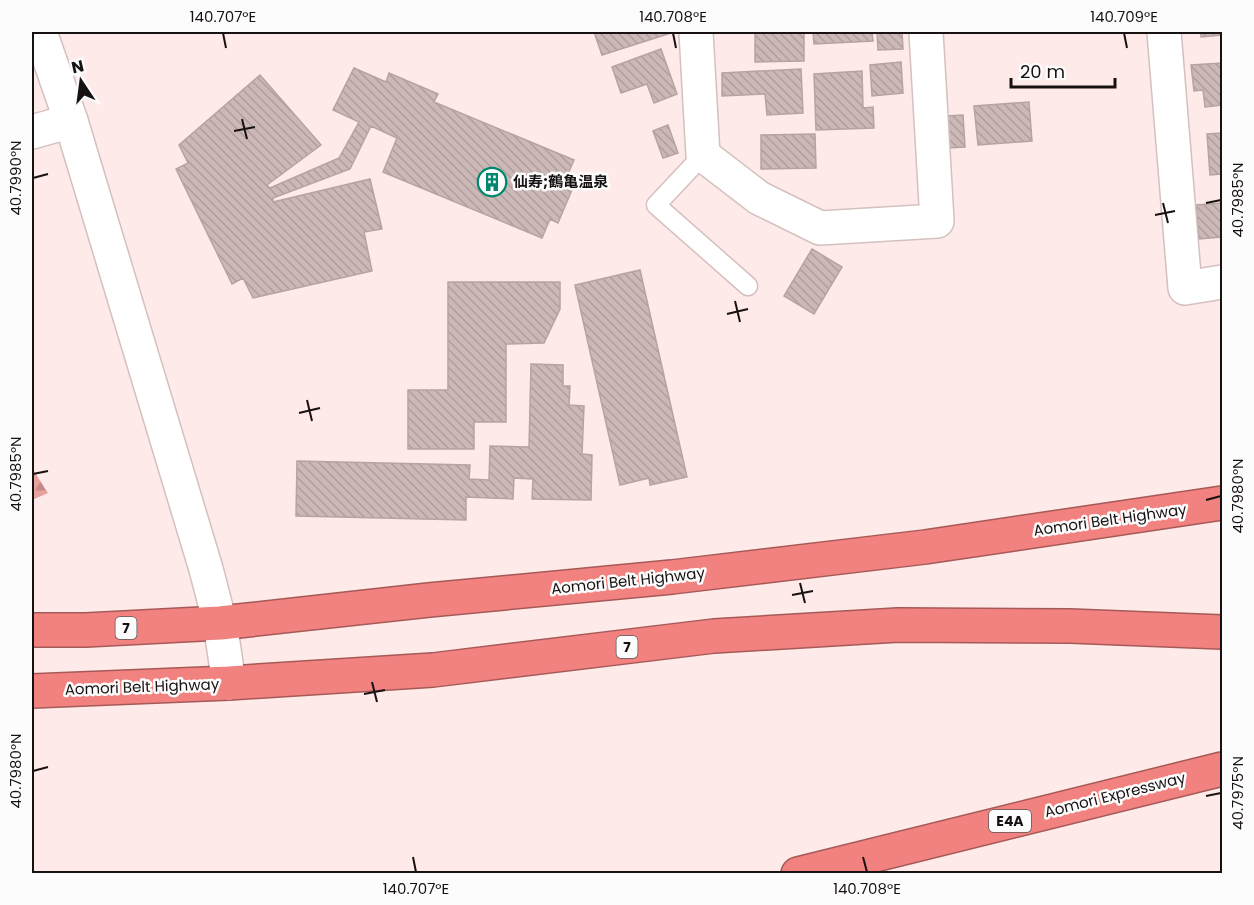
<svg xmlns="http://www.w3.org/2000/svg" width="1254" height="905" viewBox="0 0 1254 905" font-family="Poppins,'Noto Sans JP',sans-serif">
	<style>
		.forest { fill: url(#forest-firs) }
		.building { fill: url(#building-back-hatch); stroke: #b6a3a2; stroke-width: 1.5 }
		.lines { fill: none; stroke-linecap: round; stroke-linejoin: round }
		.lane-casing { stroke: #d4c1bf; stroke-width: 21 }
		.street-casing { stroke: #d4c1bf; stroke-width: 36 }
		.secondary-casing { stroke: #d4c1bf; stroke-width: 36 }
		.highway-casing { stroke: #a65a58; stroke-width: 36 }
		.lane { stroke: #fff; stroke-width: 18 }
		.street { stroke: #fff; stroke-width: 33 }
		.secondary { stroke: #fff; stroke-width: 33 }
		.highway { stroke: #f2827f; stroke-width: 33 }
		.ticks { fill: none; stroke: #181111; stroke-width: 2 }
		.labels { text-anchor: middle; stroke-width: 5; stroke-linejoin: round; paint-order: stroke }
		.shield { fill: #fcfcfc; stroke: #5c5858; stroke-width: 1.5 }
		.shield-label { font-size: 14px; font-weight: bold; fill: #181111 }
		.poi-label { font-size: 15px; font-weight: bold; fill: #181111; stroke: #fcfcfc; text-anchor: start }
		.street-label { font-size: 15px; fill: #181111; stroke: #fcfcfc }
		.neatline { fill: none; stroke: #181111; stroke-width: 2 }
		.ticks-label { font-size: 15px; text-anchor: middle; fill: #181111 }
	</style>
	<defs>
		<pattern id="forest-firs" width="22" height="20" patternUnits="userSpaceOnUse" patternTransform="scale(1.5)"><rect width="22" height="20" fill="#e7a29e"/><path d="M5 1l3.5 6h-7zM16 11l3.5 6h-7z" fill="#c58a87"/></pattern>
		<pattern id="building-back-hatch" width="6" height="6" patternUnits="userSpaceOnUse" patternTransform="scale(1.5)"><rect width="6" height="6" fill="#ccb9b7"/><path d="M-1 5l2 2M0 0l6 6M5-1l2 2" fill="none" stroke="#ae9e9c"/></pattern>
	</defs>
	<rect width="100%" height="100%" fill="#feeae8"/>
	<!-- forest -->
	<path class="forest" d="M 32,468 L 48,493 L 32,500 Z"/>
	<!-- building -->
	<path class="building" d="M 594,32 L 674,32 L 602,55 Z
		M 755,32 L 804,32 L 804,61 L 755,62 Z
		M 813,32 L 872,32 L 873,41 L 814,44 Z
		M 877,32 L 902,32 L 903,49 L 878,50 Z
		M 1201,32 L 1222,32 L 1222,35 L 1201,37 Z
		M 661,49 L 677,94 L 654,103 L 647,84 L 621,93 L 612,67 Z
		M 901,62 L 903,93 L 872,96 L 870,65 Z
		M 1222,63 L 1222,105 L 1205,107 L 1203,90 L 1194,91 L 1191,65 Z
		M 354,68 L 386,82 L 389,73 L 438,94 L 434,102 L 574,160 L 568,174 L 577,178 L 558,223 L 550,219 L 542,238 L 383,172 L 397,138 L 371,126 L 350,169 L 273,198 L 273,202 L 370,179 L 382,229 L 364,232 L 372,271 L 253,298 L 243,278 L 232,284 L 176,169 L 188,163 L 179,145 L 260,75 L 321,145 L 267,185 L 270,188 L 339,158 L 359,122 L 333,110 Z
		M 801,69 L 803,113 L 767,115 L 765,94 L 722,96 L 722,73 Z
		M 862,71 L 863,108 L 873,107 L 874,128 L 816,130 L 814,74 Z
		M 1029,102 L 1032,141 L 978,145 L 974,106 Z
		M 963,115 L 965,147 L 948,148 L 946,116 Z
		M 668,125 L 678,153 L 663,158 L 653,131 Z
		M 1222,133 L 1222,174 L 1210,175 L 1207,134 Z
		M 815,134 L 816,168 L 761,169 L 761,135 Z
		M 1222,203 L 1222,237 L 1199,239 L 1196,205 Z
		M 812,249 L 842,267 L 814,314 L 784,296 Z
		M 640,270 L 687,477 L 650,485 L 649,478 L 620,485 L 575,285 Z
		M 448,282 L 560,282 L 560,309 L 544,343 L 506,344 L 506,422 L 474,422 L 474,449 L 408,449 L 408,390 L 448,390 Z
		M 531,364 L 563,365 L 563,386 L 570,386 L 569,405 L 584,406 L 582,454 L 592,455 L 591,500 L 532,499 L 533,479 L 514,478 L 513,499 L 466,497 L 466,520 L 296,516 L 297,461 L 470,465 L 469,479 L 489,480 L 490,446 L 529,447 Z"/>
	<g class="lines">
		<!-- lane casing -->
		<g class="lane-casing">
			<path id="lane" d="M 703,155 L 656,205 L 748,286"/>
		</g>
		<!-- street casing -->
		<g class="street-casing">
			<path id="street" d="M 696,32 L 703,155 L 759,198 L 820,228 L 937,221 L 926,32
				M 1164,32 L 1185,288 L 1222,282
				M 32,132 L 71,121"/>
		</g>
		<!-- secondary casing -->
		<g class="secondary-casing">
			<path id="secondary" d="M 40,32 L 71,121 L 206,569 L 220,623 L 229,683"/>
		</g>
		<!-- highway casing -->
		<g class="highway-casing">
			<path id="highway" d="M 32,630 L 86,630 L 220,623 L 429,600 L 672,577 L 925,547 L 1222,503
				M 32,691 L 229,683 L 433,670 L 714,636 L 898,625 L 1070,626 L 1222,632
				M 798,874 L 1222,769"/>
		</g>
		<!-- lane -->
		<use href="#lane" class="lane"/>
		<!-- street -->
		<use href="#street" class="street"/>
		<!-- secondary -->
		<use href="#secondary" class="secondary"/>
		<!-- highway -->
		<use href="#highway" class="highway"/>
	</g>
	<!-- ticks -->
	<path class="ticks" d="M 223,33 L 226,48M 673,33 L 676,48M 1124,33 L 1127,48M 242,119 L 247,139M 234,131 L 255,127M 33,178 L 48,174M 1163,203 L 1168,223M 1206,203 L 1221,200M 1155,215 L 1175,211M 735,301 L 740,322M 727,314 L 748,309M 307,400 L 312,421M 299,413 L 320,408M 33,474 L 48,471M 1206,500 L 1221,496M 800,583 L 805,603M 792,595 L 813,591M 372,682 L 377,702M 364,694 L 385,690M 33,771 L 48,767M 1206,796 L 1221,793M 413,857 L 416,872M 863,857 L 867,872"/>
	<!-- icons -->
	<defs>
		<g id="building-ring" transform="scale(1.5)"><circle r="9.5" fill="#fcfcfc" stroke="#00876d" stroke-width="1.5"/><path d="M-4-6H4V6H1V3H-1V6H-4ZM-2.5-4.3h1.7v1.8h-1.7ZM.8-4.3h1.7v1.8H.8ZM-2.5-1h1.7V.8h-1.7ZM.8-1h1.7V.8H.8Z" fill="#00876d"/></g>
	</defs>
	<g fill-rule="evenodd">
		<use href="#building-ring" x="492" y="182"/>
	</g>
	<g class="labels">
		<!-- shield labels -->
		<g class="shield">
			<rect x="115.5" y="617" width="21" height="22" rx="4.5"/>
			<rect x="616.5" y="636" width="21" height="22" rx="4.5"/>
			<rect x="989" y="810" width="42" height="22" rx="4.5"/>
		</g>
		<g class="shield-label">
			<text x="126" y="633">7</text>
			<text x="627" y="652">7</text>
			<text x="1010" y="826">E4A</text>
		</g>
		<!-- poi labels -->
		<g class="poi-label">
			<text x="513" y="187">仙寿;鶴亀温泉</text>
		</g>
		<!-- street labels -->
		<g class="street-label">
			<text transform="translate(1110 520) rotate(-8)" y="5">Aomori Belt Highway</text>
			<text transform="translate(628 581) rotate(-6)" y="5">Aomori Belt Highway</text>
			<text transform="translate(142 687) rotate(-2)" y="5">Aomori Belt Highway</text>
			<text transform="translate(1115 795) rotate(-14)" y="5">Aomori Expressway</text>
		</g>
	</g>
	<!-- border -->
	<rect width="1254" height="905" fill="none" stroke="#fcfcfc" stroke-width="66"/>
	<!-- north arrow -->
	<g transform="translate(81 81) rotate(347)" stroke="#fcfcfc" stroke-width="4.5" paint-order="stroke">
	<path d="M0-4.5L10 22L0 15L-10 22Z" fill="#181111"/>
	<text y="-9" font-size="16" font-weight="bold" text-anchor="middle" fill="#181111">N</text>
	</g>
	<!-- scale -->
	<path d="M1011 78v9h104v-9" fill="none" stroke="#181111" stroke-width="3"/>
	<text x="1020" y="78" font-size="18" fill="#181111" stroke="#fcfcfc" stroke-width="4.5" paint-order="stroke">20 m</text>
	<rect x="33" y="33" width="1188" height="839" class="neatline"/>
	<g class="ticks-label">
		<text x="223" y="22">140.707°E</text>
		<text x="673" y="22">140.708°E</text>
		<text x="1124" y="22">140.709°E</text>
		<text transform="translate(16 178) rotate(-90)" y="5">40.7990°N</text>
		<text transform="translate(1238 200) rotate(-90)" y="5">40.7985°N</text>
		<text transform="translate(16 474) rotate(-90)" y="5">40.7985°N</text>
		<text transform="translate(1238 496) rotate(-90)" y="5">40.7980°N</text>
		<text transform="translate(16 771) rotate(-90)" y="5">40.7980°N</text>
		<text transform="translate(1238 793) rotate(-90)" y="5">40.7975°N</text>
		<text x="416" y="894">140.707°E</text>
		<text x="867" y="894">140.708°E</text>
	</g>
</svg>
